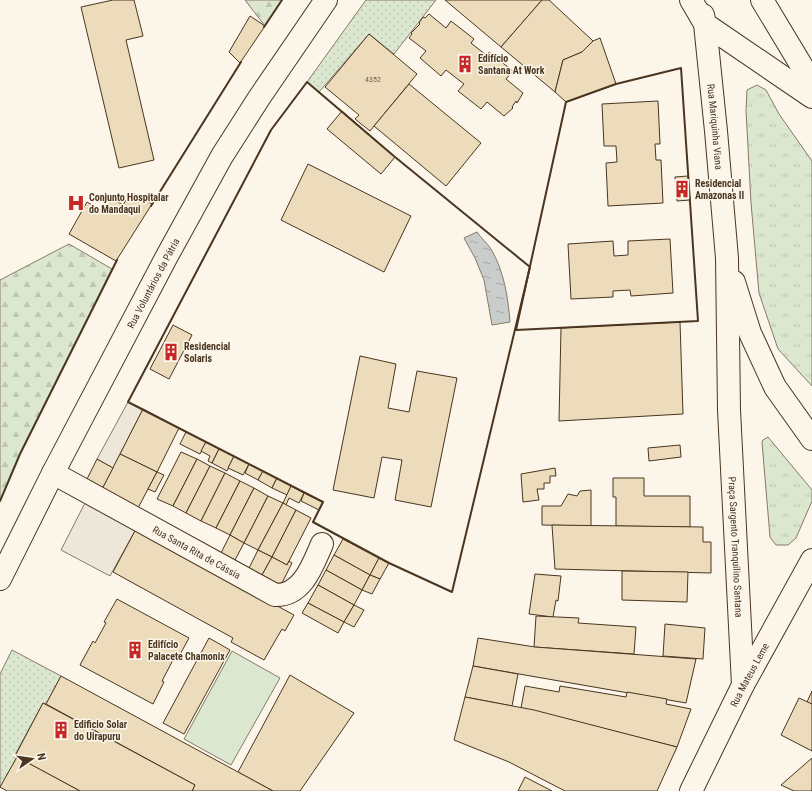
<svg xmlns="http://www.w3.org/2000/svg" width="812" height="791" font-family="'Roboto Condensed',sans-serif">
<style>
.grass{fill:#dce7d0;stroke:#887966}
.forest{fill:url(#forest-firs);stroke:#887966}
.park{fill:url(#park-tufts);stroke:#887966}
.garden{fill:url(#garden-dots);stroke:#887966}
.parking{fill:#ede7d9;stroke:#887966}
.water{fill:url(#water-ripples);stroke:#887966}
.building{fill:#ecdcbc;stroke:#4a3520}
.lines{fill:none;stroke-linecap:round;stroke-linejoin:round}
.minor-casing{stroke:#4a3520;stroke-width:24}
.major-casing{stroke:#4a3520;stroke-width:24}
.minor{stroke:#fbf6e9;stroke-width:22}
.major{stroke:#fbf6e9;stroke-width:22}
.fence{stroke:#4a3520;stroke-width:1;stroke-dasharray:5 2;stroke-linecap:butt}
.wall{stroke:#4a3520;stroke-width:2}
.labels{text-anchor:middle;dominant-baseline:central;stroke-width:3;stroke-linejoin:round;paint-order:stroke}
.number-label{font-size:8px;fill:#725f47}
.poi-label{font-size:10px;font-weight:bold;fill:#4a3520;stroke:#fbf6e9;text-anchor:start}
.street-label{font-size:10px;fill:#4a3520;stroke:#fbf6e9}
</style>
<defs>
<pattern id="forest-firs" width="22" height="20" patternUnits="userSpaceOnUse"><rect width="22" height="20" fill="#dce7d0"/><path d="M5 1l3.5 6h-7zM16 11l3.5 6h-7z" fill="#bec7b2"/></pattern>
<pattern id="park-tufts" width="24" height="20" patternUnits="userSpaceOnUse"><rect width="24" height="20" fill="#dce7d0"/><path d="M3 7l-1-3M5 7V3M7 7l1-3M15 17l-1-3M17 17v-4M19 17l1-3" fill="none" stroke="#bec7b2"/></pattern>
<pattern id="garden-dots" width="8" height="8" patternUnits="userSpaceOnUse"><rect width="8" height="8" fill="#dce7d0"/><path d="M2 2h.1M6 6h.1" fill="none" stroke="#bec7b2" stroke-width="1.8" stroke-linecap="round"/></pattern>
<pattern id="water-ripples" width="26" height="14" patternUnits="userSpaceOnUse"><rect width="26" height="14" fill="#c9cecd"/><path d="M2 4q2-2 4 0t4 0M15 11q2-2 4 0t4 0" fill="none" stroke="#a5a8a6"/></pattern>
</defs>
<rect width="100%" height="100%" fill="#fbf6e9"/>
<polygon class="grass" points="232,651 280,678 231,765 184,739"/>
<g class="forest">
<polygon points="245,0 282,0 265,26"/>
<polygon points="69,244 112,269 20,454 0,501 0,280"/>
</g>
<g class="park">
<polygon points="757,85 766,90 779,114 812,161 812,386 778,349 759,293 751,203 746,110 747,90"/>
<polygon points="768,437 812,490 812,501 796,538 788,545 776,545 770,537 762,442 763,440"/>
</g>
<g class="garden">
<polygon points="366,0 436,0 394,54 369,34 319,92 307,82"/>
<polygon points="12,650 61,676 46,704 43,703 15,755 17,757 0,788 0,674"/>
</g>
<g class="parking">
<polygon points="128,402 143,409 113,468 97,459"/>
<polygon points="86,501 136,529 110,576 61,550"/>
</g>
<path class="water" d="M477,232C481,238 487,243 491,249C504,271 508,297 510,322L492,325L484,280L475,258L464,238Z"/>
<g class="building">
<polygon points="113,0 134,0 143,36 126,40 154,160 119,168 81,7"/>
<polygon points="445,0 542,0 501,47"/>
<polygon points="542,0 549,0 593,41 582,52 563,60 555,92 501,47"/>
<polygon points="429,14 446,28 451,21 474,39 471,43 486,55 489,52 513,71 506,79 523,93 517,103 516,101 512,107 513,108 504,116 487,102 481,109 458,91 464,84 446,70 441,76 420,58 426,51 409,38 412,34 411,33 420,24 419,23 423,17 425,18"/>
<polygon points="250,16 265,26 240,63 229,52"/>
<polygon points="369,34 417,74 370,131 355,119 359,115 325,87"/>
<polygon points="600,38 616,84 566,102 555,92 563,60 582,52 593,41"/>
<polygon points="409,84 481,143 446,186 374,126"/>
<polygon points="658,101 660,144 655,144 656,160 661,160 663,203 608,206 606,163 617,162 616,146 604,146 602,104"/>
<polygon points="342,111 395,157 381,174 327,129"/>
<polygon points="308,164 411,216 384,272 281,220"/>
<polygon points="688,176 690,200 677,201 675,177"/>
<polygon points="131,192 152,204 116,261 69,234 87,202 102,211 109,197 123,205"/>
<polygon points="670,239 673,293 631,296 630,290 613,291 613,297 571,299 568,244 613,241 614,256 628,255 628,241"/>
<polygon points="680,322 683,414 559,421 561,328"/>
<polygon points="173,325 192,335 169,379 150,369"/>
<polygon points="360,356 396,364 388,408 409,412 417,371 457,378 431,507 395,500 402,460 382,457 374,498 333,490"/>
<polygon points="143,409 179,428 157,472 120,454"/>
<polygon points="186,432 206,442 200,454 180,444"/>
<polygon points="206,442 219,449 212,463 208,461 210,456 201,451"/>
<polygon points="680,445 681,457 649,461 648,448"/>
<polygon points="219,449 234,456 227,471 212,463"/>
<polygon points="181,452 197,459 173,506 157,499"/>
<polygon points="120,454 157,472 138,508 102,489"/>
<polygon points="234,456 249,464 243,475 228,468"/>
<polygon points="97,459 113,468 102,489 86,481"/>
<polygon points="197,459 210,466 186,513 173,506"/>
<polygon points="249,464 263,471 258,480 245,473"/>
<polygon points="210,466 225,473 201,521 186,513"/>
<polygon points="555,468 556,476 550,476 550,483 544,483 544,489 537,489 539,500 523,502 521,474"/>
<polygon points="263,471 277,478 272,488 258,480"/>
<polygon points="157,472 164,475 155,492 148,489"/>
<polygon points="225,473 240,481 216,528 201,521"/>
<polygon points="277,478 291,486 287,495 272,488"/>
<polygon points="613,478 644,478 644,496 690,496 690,527 616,526 616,497 613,497"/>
<polygon points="240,481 254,488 230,535 216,528"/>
<polygon points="291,486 304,493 299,503 289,498 286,505 283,503"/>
<polygon points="254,488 268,496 244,543 230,535"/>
<polygon points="591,490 591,526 542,525 542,506 561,506 568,494 577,496 580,491"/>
<polygon points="304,493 323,502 319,510 301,501"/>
<polygon points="268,496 283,503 258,550 244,543"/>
<polygon points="283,503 296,510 272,557 258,550"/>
<polygon points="296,510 311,518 287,565 272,557"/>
<polygon points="552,525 703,527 703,542 711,542 711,573 555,569"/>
<polygon points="136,529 294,615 285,631 282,629 264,660 231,642 233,638 113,572"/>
<polygon points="230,535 244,543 235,560 221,553"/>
<polygon points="343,539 379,558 370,575 334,555"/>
<polygon points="258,550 272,557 262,575 249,568"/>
<polygon points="334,555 370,575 362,590 326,570"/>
<polygon points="272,557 287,565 289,561 292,563 281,585 262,575"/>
<polygon points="379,558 389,563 380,579 370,575"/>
<polygon points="326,570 362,590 354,605 318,585"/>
<polygon points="622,571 688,572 687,602 622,600"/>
<polygon points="535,574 561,576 558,601 556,600 553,617 529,614"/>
<polygon points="370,575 380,579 372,594 362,590"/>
<polygon points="318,585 354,605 344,622 308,603"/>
<polygon points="117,599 189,638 177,660 174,658 162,681 164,682 153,704 80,665 93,641 95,643 106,623 104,622"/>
<polygon points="308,603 344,622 338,633 302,613"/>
<polygon points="354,605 364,610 354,627 344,622"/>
<polygon points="536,616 579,618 578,623 636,627 634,654 534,647"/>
<polygon points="665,624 705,628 703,659 663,656"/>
<polygon points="209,638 230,650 184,734 163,723"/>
<polygon points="478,638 535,647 696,659 686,703 473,666"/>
<polygon points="473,666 518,674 512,706 465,697"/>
<polygon points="290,675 354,713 300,791 273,791 238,772"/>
<polygon points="61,676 238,772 273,791 192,791 195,785 46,704"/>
<polygon points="525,686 559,692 560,686 626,697 627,692 667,699 666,704 691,709 677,747 521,708"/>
<polygon points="812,691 812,704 807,702"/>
<polygon points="465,697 534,710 677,747 657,791 565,791 509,762 454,740"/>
<polygon points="799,698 812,704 812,751 781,735"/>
<polygon points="43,703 195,785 192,791 80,791 15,756"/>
<polygon points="17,757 80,791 7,791 0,787"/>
<polygon points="812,758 812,791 794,791 781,785"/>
<polygon points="525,777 552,791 518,791"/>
</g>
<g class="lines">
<g class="minor-casing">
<g id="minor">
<path id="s1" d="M691,0L705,24L716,131L727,258L729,410L743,685"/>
<polyline points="762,0 812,83"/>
<polyline points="703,15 705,24 812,97"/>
<polyline points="734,282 750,333 775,387 812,439"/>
<path id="s2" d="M53,473L275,595C303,596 313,564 322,544"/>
<path id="s3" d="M691,791L743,685L812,560"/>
</g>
</g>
<g class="major-casing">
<g id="major">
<path id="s4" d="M0,579L53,473L167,256L222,156L259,98L326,0"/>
</g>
</g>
<use href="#minor" class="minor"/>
<use href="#major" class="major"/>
<polyline class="fence" points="128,402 271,130 307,82"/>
<g class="wall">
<polyline points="264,27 282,0"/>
<polygon points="681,68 698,321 516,330 566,102 616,84"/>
<polygon points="307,82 395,157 530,267 452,592 389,563 313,522 323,502 128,402 271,130"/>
<polyline points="151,206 241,62"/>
<polyline points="0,501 20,454 117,260"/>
</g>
</g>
<defs>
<g id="building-bare" transform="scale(1.38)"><path d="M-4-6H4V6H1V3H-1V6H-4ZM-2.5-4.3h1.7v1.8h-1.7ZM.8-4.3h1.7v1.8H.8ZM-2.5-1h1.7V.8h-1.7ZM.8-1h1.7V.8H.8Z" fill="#c62828" stroke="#fbf6e9" stroke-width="2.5" paint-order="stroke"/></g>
<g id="hospital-bare" transform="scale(1.38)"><path d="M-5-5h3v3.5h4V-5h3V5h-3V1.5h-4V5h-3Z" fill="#c62828" stroke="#fbf6e9" stroke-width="2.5" paint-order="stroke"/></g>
</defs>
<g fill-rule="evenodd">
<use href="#building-bare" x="465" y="64"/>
<use href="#building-bare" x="682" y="189"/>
<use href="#hospital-bare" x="76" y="203"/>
<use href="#building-bare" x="171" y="352"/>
<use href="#building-bare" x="135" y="650"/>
<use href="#building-bare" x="61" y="730"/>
</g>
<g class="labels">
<g class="number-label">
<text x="373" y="79">4352</text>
</g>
<g class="poi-label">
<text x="478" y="58">Edifício<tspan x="478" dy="12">Santana At Work</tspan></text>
<text x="695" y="183">Residencial<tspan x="695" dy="12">Amazonas II</tspan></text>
<text x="89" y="197">Conjunto Hospitalar<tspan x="89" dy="12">do Mandaqui</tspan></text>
<text x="184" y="346">Residencial<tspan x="184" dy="12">Solaris</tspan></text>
<text x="148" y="644">Edifício<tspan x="148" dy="12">Palacete Chamonix</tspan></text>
<text x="74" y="724">Edificio Solar<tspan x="74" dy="12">do Uirapuru</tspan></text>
</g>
<g class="street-label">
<text stroke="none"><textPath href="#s1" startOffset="131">Rua Mariquinha Viana</textPath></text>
<text stroke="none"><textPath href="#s4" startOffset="333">Rua Voluntários da Pátria</textPath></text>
<text stroke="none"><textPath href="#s1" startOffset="552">Praça Sargento Tranquilino Santana</textPath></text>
<text stroke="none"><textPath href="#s2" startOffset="164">Rua Santa Rita de Cássia</textPath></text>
<text stroke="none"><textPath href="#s3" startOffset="130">Rua Mateus Leme</textPath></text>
</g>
</g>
<g transform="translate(32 759) rotate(77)" stroke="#fbf6e9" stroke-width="3" paint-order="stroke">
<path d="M0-3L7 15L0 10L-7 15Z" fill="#4a3520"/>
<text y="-6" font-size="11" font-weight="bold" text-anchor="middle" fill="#4a3520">N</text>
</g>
</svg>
